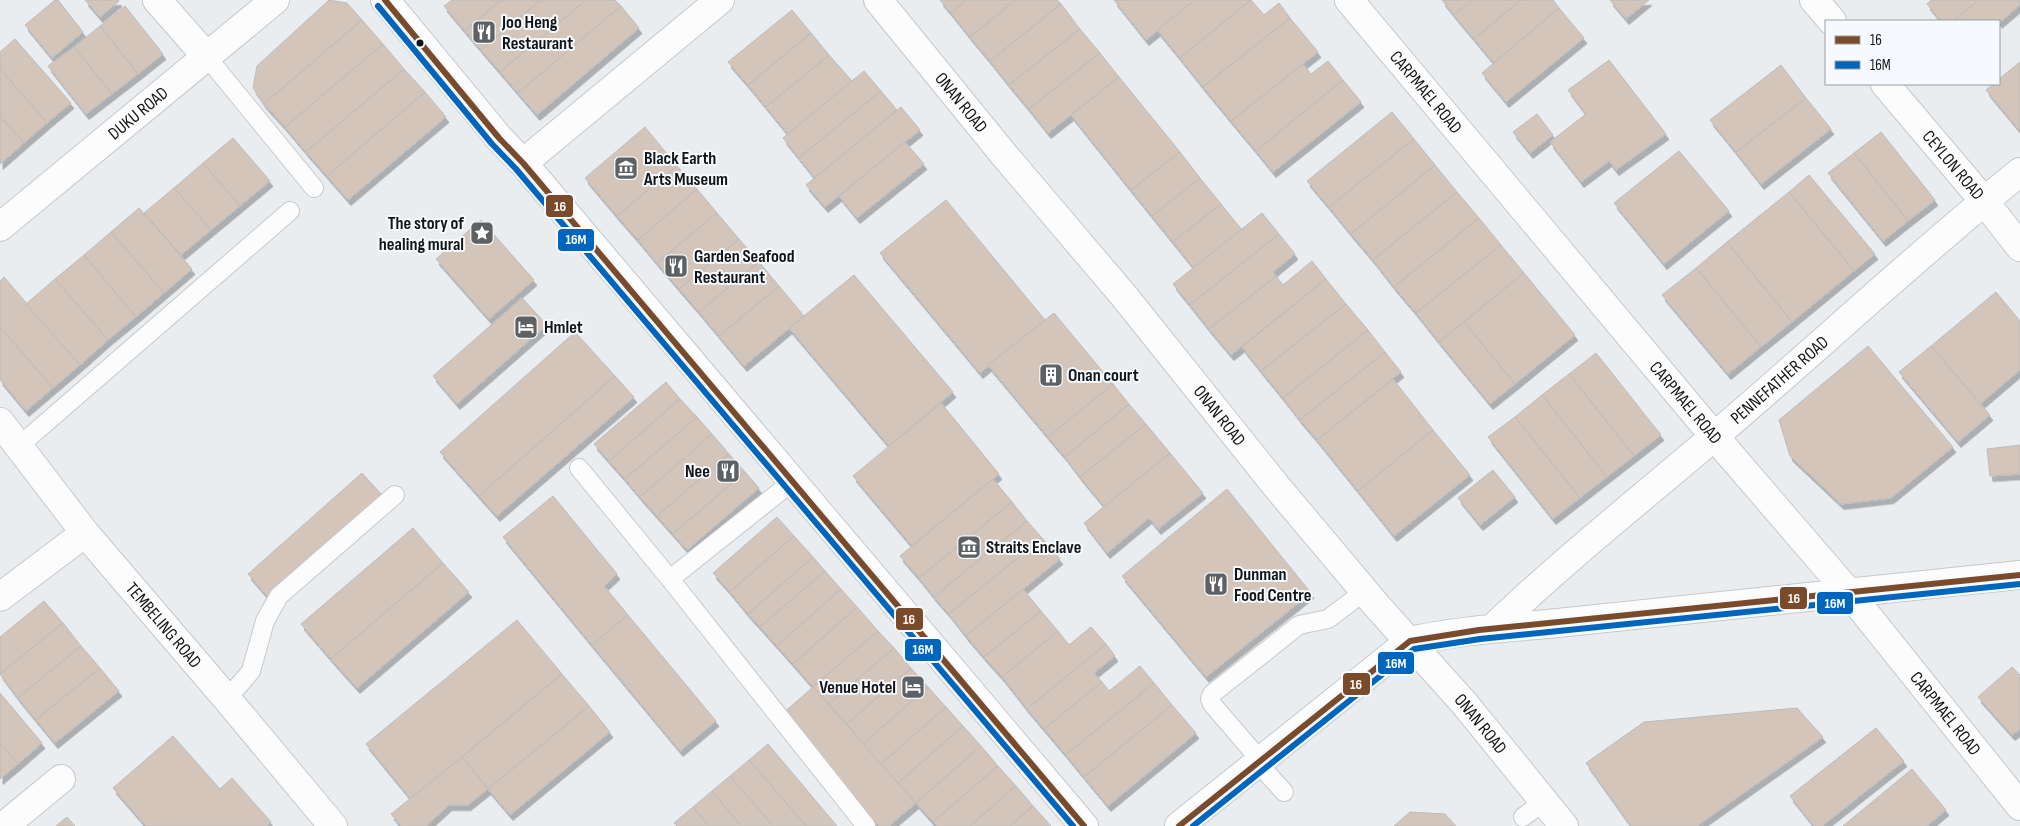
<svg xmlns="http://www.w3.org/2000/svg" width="2020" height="826" font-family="'Sofia Sans Condensed',sans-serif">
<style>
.building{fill:#d3c5b9;stroke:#bcbcbc;filter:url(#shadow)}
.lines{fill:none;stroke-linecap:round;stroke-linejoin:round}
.service-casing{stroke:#c6c8cb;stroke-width:20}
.minor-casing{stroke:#c6c8cb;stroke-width:30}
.tertiary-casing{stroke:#c6c8cb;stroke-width:30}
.service{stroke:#fcfcfd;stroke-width:18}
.minor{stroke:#fcfcfd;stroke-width:28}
.tertiary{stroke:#fcfcfd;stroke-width:28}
.bus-1-casing{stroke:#f6fafe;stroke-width:10}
.bus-2-casing{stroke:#f6fafe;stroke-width:10}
.bus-1{stroke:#7a4b2a;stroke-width:6}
.bus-2{stroke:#0065bd;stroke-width:6}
.bus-dot{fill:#121517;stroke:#f6fafe;stroke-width:2}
.labels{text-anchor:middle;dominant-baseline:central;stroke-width:4;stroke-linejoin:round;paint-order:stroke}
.poi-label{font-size:18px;font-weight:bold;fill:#121517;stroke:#f6fafe;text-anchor:start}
.street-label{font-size:18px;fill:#121517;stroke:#f6fafe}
.line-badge{stroke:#f6fafe;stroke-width:2}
.badge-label{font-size:14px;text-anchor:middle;font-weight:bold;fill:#fff}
</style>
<defs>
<filter id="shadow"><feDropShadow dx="3" dy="5.5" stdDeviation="0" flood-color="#0004"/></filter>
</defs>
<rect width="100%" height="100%" fill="#eaedf0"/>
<g class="building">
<polygon points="55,0 58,0 83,32 52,58 25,25"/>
<polygon points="85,0 118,0 119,1 100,17"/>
<polygon points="329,0 347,3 362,20 264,104 253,88 257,66"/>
<polygon points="452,0 501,0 465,31 444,6"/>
<polygon points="501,0 541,0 481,50 465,31"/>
<polygon points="541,0 586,0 500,72 481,50"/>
<polygon points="586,0 615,0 621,6 518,93 500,72"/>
<polygon points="940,0 966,0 951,13"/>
<polygon points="966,0 1016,0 970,37 951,13"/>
<polygon points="1016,0 1057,0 1061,4 990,61 970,37"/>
<polygon points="1114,0 1195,0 1146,40"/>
<polygon points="1195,0 1251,0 1180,58 1157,30"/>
<polygon points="1251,0 1264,15 1279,3 1290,18 1203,87 1180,58"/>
<polygon points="1442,0 1472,0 1454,15"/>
<polygon points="1472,0 1521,0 1474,39 1454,15"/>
<polygon points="1521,0 1553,0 1559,8 1494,63 1474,39"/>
<polygon points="1610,0 1649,0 1626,19"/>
<polygon points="1931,0 1979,0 1953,21 1941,21 1927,4"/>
<polygon points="1979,0 2020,0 2020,5 1999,23 1999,21 1953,21"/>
<polygon points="1061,4 1080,29 1009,85 990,61"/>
<polygon points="125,6 163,54 138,74 100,26"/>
<polygon points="621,6 639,28 537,115 518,93"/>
<polygon points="1559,8 1584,38 1506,102 1482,73"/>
<polygon points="792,10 811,33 748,85 728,62"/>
<polygon points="1290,18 1318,52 1231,121 1203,87"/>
<polygon points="362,20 383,44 285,127 264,104"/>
<polygon points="100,26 138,74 112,94 74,47"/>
<polygon points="1080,29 1100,53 1029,109 1009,85"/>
<polygon points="811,33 829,55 766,107 748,85"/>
<polygon points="15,39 71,103 47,123 0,69 0,52"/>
<polygon points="383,44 404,69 306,152 285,127"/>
<polygon points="74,47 112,94 86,114 48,66"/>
<polygon points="1100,53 1119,77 1048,133 1029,109"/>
<polygon points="829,55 852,81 788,134 766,107"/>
<polygon points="1609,60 1666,134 1616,170 1609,161 1581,182 1550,142 1586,114 1568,90"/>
<polygon points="1328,61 1343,80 1256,151 1231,121 1303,64 1311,74"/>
<polygon points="2020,62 2020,131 1986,90 1993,84 1999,84 1999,79"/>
<polygon points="1781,65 1806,98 1736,152 1710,120"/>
<polygon points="0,69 47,123 24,143 0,117"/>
<polygon points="404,69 425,92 327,176 306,152"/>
<polygon points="864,71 881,91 799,158 783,138"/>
<polygon points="1119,77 1180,152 1131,190 1071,115"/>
<polygon points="1343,80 1361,102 1273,172 1256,151"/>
<polygon points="881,91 897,110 815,178 799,158"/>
<polygon points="425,92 446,117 348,200 327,176"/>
<polygon points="1806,98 1831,129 1761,184 1736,152"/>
<polygon points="901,107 920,130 825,207 806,185"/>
<polygon points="1392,112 1414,139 1329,207 1307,181"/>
<polygon points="1537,114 1553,135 1530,153 1513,132"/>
<polygon points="0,117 24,143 0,164"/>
<polygon points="645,127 677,166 617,216 585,178"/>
<polygon points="1881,132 1935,200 1908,221 1854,153"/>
<polygon points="233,138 270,181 240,206 203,163"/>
<polygon points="1414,139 1435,165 1351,234 1329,207"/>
<polygon points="905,142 924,164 857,218 839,196"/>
<polygon points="1679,151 1729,211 1664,264 1614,203"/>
<polygon points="1180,152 1200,178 1152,216 1131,190"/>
<polygon points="1854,153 1908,221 1883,241 1828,173"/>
<polygon points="203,163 240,206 211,230 174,188"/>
<polygon points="1435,165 1457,192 1373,260 1351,234"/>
<polygon points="677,166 697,189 638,240 617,216"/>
<polygon points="1809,175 1875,254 1854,271 1789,192"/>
<polygon points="1200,178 1221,204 1173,242 1152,216"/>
<polygon points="174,188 211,230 181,255 144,213"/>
<polygon points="697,189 717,213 657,263 638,240"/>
<polygon points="1457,192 1479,218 1394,287 1373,260"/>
<polygon points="1789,192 1854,271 1792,322 1727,242"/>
<polygon points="946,200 1045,320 980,373 880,253"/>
<polygon points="1221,204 1242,230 1194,268 1173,242"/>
<polygon points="139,208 192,269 164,293 111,232"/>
<polygon points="717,213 739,239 679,289 657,263"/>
<polygon points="1262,213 1279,234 1190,305 1173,284"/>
<polygon points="1479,218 1501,245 1416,313 1394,287"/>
<polygon points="481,220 534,280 489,319 436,259"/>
<polygon points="111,232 164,293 136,317 84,255"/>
<polygon points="1279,234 1295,254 1273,272 1276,276 1209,329 1190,305"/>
<polygon points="739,239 759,262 699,312 679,289"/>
<polygon points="1727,242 1792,322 1761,347 1696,268"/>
<polygon points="1501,245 1524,273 1439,342 1416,313"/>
<polygon points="84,255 136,317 108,340 55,279"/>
<polygon points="1312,261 1326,279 1231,355 1209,329 1276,276 1283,285"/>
<polygon points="759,262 779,286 719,336 699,312"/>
<polygon points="1696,268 1761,347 1728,374 1662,295"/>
<polygon points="1524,273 1575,335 1515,384 1464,322"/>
<polygon points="854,275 953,392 889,446 789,328"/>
<polygon points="4,277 80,365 53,388 0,327 0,281"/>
<polygon points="55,279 108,340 80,365 26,304"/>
<polygon points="1326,279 1346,304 1261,371 1242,347"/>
<polygon points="779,286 804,316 744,366 719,336"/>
<polygon points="1996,292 2020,321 2020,370 1980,404 1931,346"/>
<polygon points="522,298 547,325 457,404 433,376"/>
<polygon points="1346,304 1368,330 1283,398 1261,371"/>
<polygon points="1054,313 1113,384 1048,437 988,365"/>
<polygon points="1464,322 1515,384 1490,404 1439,342"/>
<polygon points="0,327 53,388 26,411 0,380"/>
<polygon points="1368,330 1385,352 1300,420 1283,398"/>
<polygon points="575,332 615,376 479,496 440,452"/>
<polygon points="1868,346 1953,447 1891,498 1841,504 1790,456 1779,420"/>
<polygon points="1931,346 1990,415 1958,442 1899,372"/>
<polygon points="1385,352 1401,372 1317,440 1300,420"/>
<polygon points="1596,353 1661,435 1634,456 1569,374"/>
<polygon points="1569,374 1634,456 1607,477 1542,395"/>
<polygon points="615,376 634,397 497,516 479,496"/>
<polygon points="1393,379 1433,430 1358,491 1317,440"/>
<polygon points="666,382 680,399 609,461 594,444"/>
<polygon points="1113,384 1129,404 1065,457 1048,437"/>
<polygon points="1542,395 1607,477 1580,498 1515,417"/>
<polygon points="680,399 697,417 625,479 609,461"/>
<polygon points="941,403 999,474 912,546 853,476"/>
<polygon points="1129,404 1146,424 1080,477 1065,457"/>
<polygon points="697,417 712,434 640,497 625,479"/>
<polygon points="1515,417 1580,498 1553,519 1488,437"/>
<polygon points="1146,424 1170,453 1105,507 1080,477"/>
<polygon points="1433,430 1470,475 1394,536 1358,491"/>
<polygon points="712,434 729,454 657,516 640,497"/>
<polygon points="2020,445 2020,474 1990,476 1987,449"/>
<polygon points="1170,453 1203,493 1158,529 1149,518 1107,553 1084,523"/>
<polygon points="729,454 745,472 673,534 657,516"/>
<polygon points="1493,470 1515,497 1480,525 1458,498"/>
<polygon points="745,472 759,488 687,550 673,534"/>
<polygon points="362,473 382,495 268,597 248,574"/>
<polygon points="993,479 1012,502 919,578 900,556"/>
<polygon points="1227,489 1311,593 1206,677 1122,576"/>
<polygon points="553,496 617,574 604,586 628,615 592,645 503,537"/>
<polygon points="1012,502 1027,521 934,597 919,578"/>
<polygon points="777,517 794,536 730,592 713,573"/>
<polygon points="1027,521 1042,538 949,614 934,597"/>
<polygon points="413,528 443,563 331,659 301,624"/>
<polygon points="794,536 813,557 748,614 730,592"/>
<polygon points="1042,538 1060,559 966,636 949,614"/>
<polygon points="813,557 825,571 760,627 748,614"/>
<polygon points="443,563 469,592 357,688 331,659"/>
<polygon points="825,571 841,589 777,646 760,627"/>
<polygon points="841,589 857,607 793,664 777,646"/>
<polygon points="1023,589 1041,611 984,657 966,636"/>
<polygon points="44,601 63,623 0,674 0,637"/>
<polygon points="857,607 878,631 813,687 793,664"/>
<polygon points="1041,611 1058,631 1002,677 984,657"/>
<polygon points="628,615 716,721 680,751 592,645"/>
<polygon points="517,620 562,674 411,799 366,744"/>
<polygon points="63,623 81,646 18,698 0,674"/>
<polygon points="1091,627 1106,644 1027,709 1002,677 1058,631 1069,645"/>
<polygon points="878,631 894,648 829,704 813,687"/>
<polygon points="1106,644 1115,656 1094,673 1102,682 1044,729 1027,709"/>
<polygon points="81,646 100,668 36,720 18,698"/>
<polygon points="894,648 911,668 847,724 829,704"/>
<polygon points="1140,666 1154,683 1066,755 1044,729 1102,682 1109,691"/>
<polygon points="2012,667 2020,675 2020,729 2012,735 1978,697"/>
<polygon points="100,668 119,691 55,743 36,720"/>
<polygon points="911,668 928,687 863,744 847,724"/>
<polygon points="562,674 589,706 488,789 462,757"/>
<polygon points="1154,683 1172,705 1084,777 1066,755"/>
<polygon points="813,687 916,803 889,826 879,826 781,715"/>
<polygon points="928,687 946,707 881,764 863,744"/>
<polygon points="0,693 42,743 18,764 0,743"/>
<polygon points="1172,705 1196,733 1108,806 1084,777"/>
<polygon points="589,706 610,732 510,815 488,789"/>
<polygon points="946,707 963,726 898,783 881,764"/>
<polygon points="1797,708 1823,737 1697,826 1631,826 1586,763 1644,722"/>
<polygon points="963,726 981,746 916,803 898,783"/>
<polygon points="1876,728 1904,761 1822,826 1814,826 1790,796"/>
<polygon points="173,736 220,789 232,778 271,822 266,826 146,826 113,788"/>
<polygon points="0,743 18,764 0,779"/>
<polygon points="768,744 837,826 806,826 749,760"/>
<polygon points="981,746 998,766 933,822 916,803"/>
<polygon points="462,757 488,789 468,805 449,805 426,826 401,826 391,814"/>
<polygon points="749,760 806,826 773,826 730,776"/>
<polygon points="998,766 1016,786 970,826 937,826 933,822"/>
<polygon points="1912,769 1946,810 1927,826 1843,826"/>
<polygon points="730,776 773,826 741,826 712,791"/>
<polygon points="1016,786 1033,806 1010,826 970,826"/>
<polygon points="712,791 741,826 709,826 693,807"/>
<polygon points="1033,806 1051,826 1010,826"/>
<polygon points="693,807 709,826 677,826 674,823"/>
<polygon points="1410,812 1445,814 1456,826 1394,826"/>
<polygon points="67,817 75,826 56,826"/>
</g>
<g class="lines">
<g class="service-casing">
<g id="service">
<polyline points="207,57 314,188"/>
<polyline points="19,446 290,211"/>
<polyline points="579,468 670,579 866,826"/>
<polyline points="670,579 792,482"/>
<polyline points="227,699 251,671 265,621 279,596 395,495"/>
<polyline points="1261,761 1212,704 1210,699 1212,694 1299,625 1328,619 1365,591"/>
<polyline points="1258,763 1284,792"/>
<polyline points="1523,817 1544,802"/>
</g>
</g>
<g class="minor-casing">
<g id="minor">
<polyline points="157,0 207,57"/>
<path id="s1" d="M878,0L1005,156L1124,296L1277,487L1377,606L1464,703L1564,826"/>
<path id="s2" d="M1349,0L1714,436L1849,593L2020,806"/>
<polyline points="1814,0 1832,21"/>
<path id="s3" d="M1885,84L1984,201L2020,247"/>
<polyline points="523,163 720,0"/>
<path id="s4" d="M0,227L275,0"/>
<path id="s5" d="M0,422L85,533L227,699L333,826"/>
<polyline points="0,597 85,533"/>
<path id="s6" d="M1493,628C1564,560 1641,499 1716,435C1818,348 1916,256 2020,172"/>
<polyline points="4,826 61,779"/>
</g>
</g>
<g class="tertiary-casing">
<g id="tertiary">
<polyline points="385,0 499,138 523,163 1084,826"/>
<path d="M1179,826L1410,641C1455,631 1502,628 1548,624L2020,575"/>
</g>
</g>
<use href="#service" class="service"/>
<use href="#minor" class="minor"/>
<use href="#tertiary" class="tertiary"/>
<g class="bus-1-casing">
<g id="bus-1">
<polyline points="385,0 499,138 523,163 1084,826"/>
<polyline points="1179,826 1410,641 1479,630 2020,575"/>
</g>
</g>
<g class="bus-2-casing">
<g id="bus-2">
<polyline points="378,6 492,144 516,169 1073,826"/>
<polyline points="1193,826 1414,649 1480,639 2020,584"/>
</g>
</g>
<use href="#bus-1" class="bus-1"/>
<use href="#bus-2" class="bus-2"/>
</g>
<defs>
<g id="restaurant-square" transform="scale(1.25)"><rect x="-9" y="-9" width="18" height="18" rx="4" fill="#5e6163" stroke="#f6fafe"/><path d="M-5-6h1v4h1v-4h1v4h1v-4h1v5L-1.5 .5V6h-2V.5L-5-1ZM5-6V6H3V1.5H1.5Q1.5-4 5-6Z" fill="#fff"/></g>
<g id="museum-square" transform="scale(1.25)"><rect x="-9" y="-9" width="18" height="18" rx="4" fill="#5e6163" stroke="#f6fafe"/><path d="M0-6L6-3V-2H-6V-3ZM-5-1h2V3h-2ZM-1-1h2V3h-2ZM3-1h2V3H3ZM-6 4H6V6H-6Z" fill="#fff"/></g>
<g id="sight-square" transform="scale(1.25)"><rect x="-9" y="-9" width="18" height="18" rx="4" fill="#5e6163" stroke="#f6fafe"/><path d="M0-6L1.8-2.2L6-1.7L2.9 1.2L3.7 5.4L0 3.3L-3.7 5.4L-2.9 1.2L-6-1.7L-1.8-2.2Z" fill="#fff"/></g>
<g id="hotel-square" transform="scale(1.25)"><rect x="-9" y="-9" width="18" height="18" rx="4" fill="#5e6163" stroke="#f6fafe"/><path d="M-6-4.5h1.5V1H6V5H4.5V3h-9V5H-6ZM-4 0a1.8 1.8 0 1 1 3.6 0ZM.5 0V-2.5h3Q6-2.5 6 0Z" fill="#fff"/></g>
<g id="building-square" transform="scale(1.25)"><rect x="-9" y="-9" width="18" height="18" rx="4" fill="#5e6163" stroke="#f6fafe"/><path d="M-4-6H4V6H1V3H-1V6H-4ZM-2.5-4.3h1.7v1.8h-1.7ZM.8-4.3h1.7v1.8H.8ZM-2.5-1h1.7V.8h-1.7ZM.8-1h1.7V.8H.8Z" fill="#fff"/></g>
</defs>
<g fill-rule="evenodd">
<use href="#restaurant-square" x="484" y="32"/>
<use href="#museum-square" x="626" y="168"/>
<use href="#sight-square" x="482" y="233"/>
<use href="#restaurant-square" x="676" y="266"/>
<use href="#hotel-square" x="526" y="327"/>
<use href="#building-square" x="1051" y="375"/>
<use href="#restaurant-square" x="728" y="471"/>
<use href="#museum-square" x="969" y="547"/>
<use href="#restaurant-square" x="1216" y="584"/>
<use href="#hotel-square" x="913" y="687"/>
</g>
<circle class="bus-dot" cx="420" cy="43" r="4.5"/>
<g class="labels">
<g class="poi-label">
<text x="502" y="22">Joo Heng<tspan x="502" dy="21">Restaurant</tspan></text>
<text x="644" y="158">Black Earth<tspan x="644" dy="21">Arts Museum</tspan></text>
<text x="464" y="223" text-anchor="end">The story of<tspan x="464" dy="21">healing mural</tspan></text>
<text x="694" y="256">Garden Seafood<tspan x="694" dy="21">Restaurant</tspan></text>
<text x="544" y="327">Hmlet</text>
<text x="1068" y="375">Onan court</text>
<text x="710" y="471" text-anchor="end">Nee</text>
<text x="986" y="547">Straits Enclave</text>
<text x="1234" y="574">Dunman<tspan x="1234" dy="21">Food Centre</tspan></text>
<text x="896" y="687" text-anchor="end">Venue Hotel</text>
</g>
<g class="street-label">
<text stroke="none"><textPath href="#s2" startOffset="120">CARPMAEL ROAD</textPath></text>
<text stroke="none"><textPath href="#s1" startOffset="132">ONAN ROAD</textPath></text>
<text stroke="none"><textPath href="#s4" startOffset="179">DUKU ROAD</textPath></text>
<text stroke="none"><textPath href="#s3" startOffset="106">CEYLON ROAD</textPath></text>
<text stroke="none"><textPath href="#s6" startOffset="379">PENNEFATHER ROAD</textPath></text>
<text stroke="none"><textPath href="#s2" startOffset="525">CARPMAEL ROAD</textPath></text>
<text stroke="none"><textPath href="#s1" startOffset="538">ONAN ROAD</textPath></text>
<text stroke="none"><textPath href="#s5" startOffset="261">TEMBELING ROAD</textPath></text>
<text stroke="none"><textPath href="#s2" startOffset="930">CARPMAEL ROAD</textPath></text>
<text stroke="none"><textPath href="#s1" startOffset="942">ONAN ROAD</textPath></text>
</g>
</g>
<g class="line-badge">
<rect x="545" y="194" width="29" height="24" rx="5" fill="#7a4b2a"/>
<rect x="557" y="228" width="38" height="24" rx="5" fill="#0065bd"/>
<rect x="1779" y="586" width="29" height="24" rx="5" fill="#7a4b2a"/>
<rect x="1816" y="591" width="38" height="24" rx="5" fill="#0065bd"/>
<rect x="895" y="607" width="29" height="24" rx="5" fill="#7a4b2a"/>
<rect x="904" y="638" width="38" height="24" rx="5" fill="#0065bd"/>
<rect x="1377" y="651" width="38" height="24" rx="5" fill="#0065bd"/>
<rect x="1342" y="672" width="29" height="24" rx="5" fill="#7a4b2a"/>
</g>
<g class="badge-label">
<text x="560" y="211">16</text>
<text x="576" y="244">16M</text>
<text x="1794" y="603">16</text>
<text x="1835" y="608">16M</text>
<text x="909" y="624">16</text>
<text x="923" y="654">16M</text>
<text x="1396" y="668">16M</text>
<text x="1356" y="689">16</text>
</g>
<rect x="1825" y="20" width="175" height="65" fill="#f6fafe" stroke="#9b9ea2"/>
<rect x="1835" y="36" width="25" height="8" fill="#7a4b2a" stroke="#9b9ea2"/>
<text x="1870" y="45" font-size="15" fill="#121517">16</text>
<rect x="1835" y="61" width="25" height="8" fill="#0065bd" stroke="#9b9ea2"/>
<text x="1870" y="70" font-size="15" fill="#121517">16M</text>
</svg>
